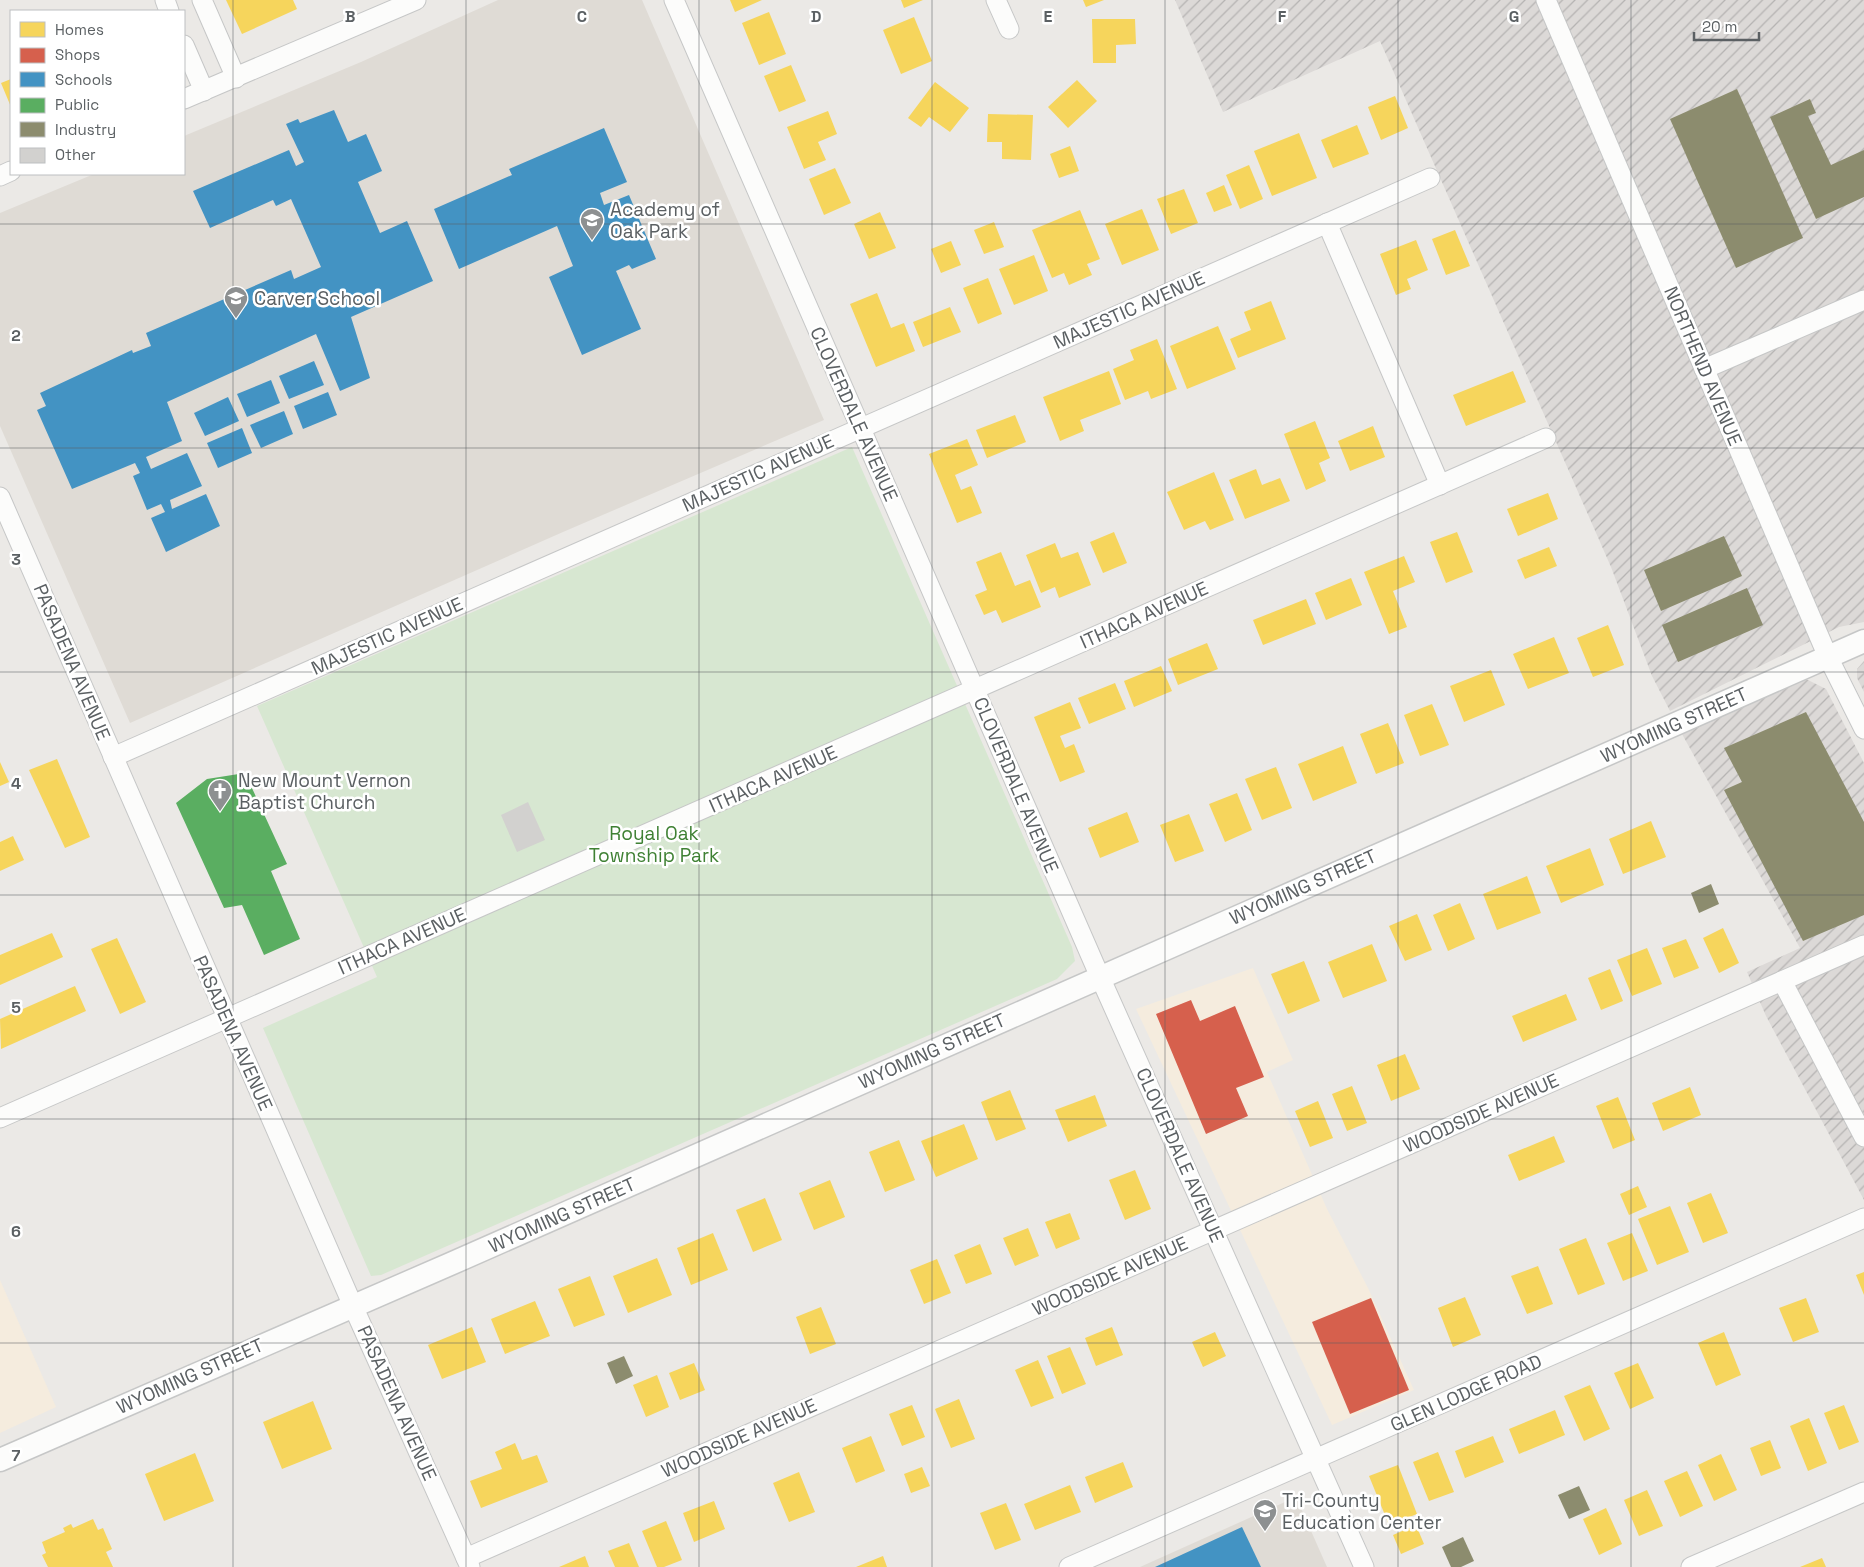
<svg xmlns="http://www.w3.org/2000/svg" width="1864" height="1567" font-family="'Space Grotesk',sans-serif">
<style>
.commercial{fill:#f5ecde}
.industrial{fill:url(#industrial-furrows)}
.education{fill:#dfdbd5}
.park{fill:#d7e7d1}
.homes{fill:#f6d55c}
.shops{fill:#d6604d}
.schools{fill:#4393c3}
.public{fill:#5aae61}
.industry{fill:#8c8c6e}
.building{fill:#d2d1cf}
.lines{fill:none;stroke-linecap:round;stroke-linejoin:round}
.minor-casing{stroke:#c6c7c7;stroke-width:21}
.tertiary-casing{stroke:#c6c7c7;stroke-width:25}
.minor{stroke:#fcfcfb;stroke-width:19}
.tertiary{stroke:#fcfcfb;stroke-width:22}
.grid{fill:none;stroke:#5b6063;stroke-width:1;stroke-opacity:0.55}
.labels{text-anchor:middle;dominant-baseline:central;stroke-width:5;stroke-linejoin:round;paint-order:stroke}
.poi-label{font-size:19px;fill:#5b6063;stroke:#fff;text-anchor:start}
.street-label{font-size:19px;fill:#5b6063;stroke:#fff}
.park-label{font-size:19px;fill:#3f8134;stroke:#fff}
.grid-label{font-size:16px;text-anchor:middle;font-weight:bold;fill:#5b6063;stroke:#fff;stroke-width:5;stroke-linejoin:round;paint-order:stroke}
</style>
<defs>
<pattern id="industrial-furrows" width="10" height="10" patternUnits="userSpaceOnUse" patternTransform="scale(1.25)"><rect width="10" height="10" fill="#dcd9d7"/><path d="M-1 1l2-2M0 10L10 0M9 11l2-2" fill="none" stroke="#b5b3b2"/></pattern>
</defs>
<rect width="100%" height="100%" fill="#ebe9e6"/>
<g class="commercial">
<polygon points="1253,968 1293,1060 1267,1072 1327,1209 1368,1288 1414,1390 1332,1425 1136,1009"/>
<polygon points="0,1280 56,1407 0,1433"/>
</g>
<g class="industrial">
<polygon points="1175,0 1864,0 1864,622 1839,627 1670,711 1652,676 1611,567 1380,41 1223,112"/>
<polygon points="1864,661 1864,692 1857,678 1857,669"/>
<polygon points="1806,679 1826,689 1864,763 1864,1200 1766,1016 1747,972 1800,948 1682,734"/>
</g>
<g class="education">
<polygon points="498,0 642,0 824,420 563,532 130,723 0,426 0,213 94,174 184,174 184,136 361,62"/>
<polygon points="1296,1497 1327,1567 1140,1567"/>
</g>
<polygon class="park" points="852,447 1072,947 1075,961 1057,979 381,1275 371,1276 263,1028 377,977 257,706"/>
<g class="homes">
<polygon points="226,0 293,0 297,9 242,34"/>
<polygon points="730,0 762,0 735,12"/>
<polygon points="901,0 923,0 904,8"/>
<polygon points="1083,0 1104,0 1086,7"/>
<polygon points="769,12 786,54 759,65 742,23"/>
<polygon points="914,17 932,61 901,74 883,30"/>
<polygon points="1092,19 1135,19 1136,44 1116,45 1116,63 1093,63"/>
<polygon points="791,65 806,101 779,112 764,76"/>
<polygon points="11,79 11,107 1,83"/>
<polygon points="1077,80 1097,101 1068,128 1048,107"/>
<polygon points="935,82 969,108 950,132 929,117 921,127 908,118"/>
<polygon points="1395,96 1408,128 1381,140 1368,107"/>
<polygon points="828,111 837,134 818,142 826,160 804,169 787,127"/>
<polygon points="988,114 1033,115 1031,160 1002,159 1002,142 987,142"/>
<polygon points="1357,125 1369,154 1333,168 1321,140"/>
<polygon points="1299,133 1317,178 1272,196 1254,151"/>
<polygon points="1070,146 1079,171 1059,178 1050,154"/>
<polygon points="1249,165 1263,199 1240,209 1226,175"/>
<polygon points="835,168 851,203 824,215 809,179"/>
<polygon points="1224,185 1232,205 1214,212 1206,193"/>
<polygon points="1184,189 1198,223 1171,234 1157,199"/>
<polygon points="1142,209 1159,250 1122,265 1105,224"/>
<polygon points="1080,210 1100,259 1087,264 1092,275 1069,285 1064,273 1052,278 1032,230"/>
<polygon points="880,212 896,248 869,259 854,224"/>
<polygon points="994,222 1004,247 984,254 974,230"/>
<polygon points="1455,230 1470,266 1446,275 1432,239"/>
<polygon points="1416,240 1428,270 1407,279 1411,289 1396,295 1380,254"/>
<polygon points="951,241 961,265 941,273 931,249"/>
<polygon points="1034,255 1048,291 1014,305 999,269"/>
<polygon points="988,278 1002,314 978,324 963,288"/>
<polygon points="877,293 891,328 904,323 915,351 876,367 850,304"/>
<polygon points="1271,301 1286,339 1238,358 1230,339 1251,330 1244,312"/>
<polygon points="950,307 961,332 923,347 913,322"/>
<polygon points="1218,326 1236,369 1187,389 1170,346"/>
<polygon points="1157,339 1177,389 1151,399 1148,391 1125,400 1113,369 1134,360 1130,350"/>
<polygon points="1109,371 1121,404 1080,420 1084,431 1060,441 1043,397"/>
<polygon points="1513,371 1526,402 1466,426 1453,395"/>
<polygon points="1015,415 1026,442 987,458 976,430"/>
<polygon points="1315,421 1330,458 1319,463 1326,481 1306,490 1284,434"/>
<polygon points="1373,426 1385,457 1350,471 1338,441"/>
<polygon points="967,439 978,465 955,475 961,490 971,486 982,513 957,523 929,454"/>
<polygon points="1256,469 1262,485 1280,478 1290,501 1245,519 1229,480"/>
<polygon points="1214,472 1234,520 1210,530 1205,521 1184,530 1167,492"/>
<polygon points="1548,493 1558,519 1518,536 1507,509"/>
<polygon points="1114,532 1127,563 1103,573 1090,542"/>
<polygon points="1457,532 1473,572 1446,583 1430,542"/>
<polygon points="1055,543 1061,558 1078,552 1091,585 1059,598 1055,587 1041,593 1026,555"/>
<polygon points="1549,547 1557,566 1525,579 1517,560"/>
<polygon points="1001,552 1015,586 1030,580 1041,607 1002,623 996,610 984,615 975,595 987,590 976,562"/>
<polygon points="1404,556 1415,582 1393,591 1407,627 1389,634 1364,572"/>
<polygon points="1351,578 1362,605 1326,620 1315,593"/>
<polygon points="1306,599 1316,624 1263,645 1253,620"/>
<polygon points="1608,625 1624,665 1593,677 1577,638"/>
<polygon points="1554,637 1569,673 1528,689 1513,654"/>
<polygon points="1207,643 1218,669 1178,685 1168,659"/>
<polygon points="1161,666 1172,691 1134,707 1124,681"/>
<polygon points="1491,670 1505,705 1464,722 1450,686"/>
<polygon points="1115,683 1126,709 1089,724 1078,698"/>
<polygon points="1070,702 1081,728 1060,736 1065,748 1074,744 1085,772 1060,782 1034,717"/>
<polygon points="1432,704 1449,745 1420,756 1404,715"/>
<polygon points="1388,723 1404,763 1376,774 1360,734"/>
<polygon points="1343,746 1357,783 1313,801 1298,764"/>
<polygon points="57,759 90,837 65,848 29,770"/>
<polygon points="0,762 9,782 0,786"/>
<polygon points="1276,767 1292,808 1262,820 1245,779"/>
<polygon points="1237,793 1252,830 1225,842 1209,804"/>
<polygon points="1127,812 1139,842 1100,858 1088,828"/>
<polygon points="1189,814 1204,851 1175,862 1160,825"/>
<polygon points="1651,821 1666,857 1623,874 1609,839"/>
<polygon points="13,836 24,860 0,871 0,842"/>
<polygon points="1590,848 1604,885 1561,903 1546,866"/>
<polygon points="1527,876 1541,913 1497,930 1483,894"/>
<polygon points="1460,903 1475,939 1448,951 1433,915"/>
<polygon points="1417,914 1432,950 1405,961 1389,926"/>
<polygon points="1723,928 1739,963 1719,973 1703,938"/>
<polygon points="52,933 63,957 0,985 0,955"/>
<polygon points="117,938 146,1002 120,1014 91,949"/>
<polygon points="1686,939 1699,968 1674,978 1662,948"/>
<polygon points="1372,944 1387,981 1343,998 1328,962"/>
<polygon points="1647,948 1662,984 1632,996 1617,960"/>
<polygon points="1304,961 1320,1001 1288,1014 1271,974"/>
<polygon points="1610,969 1623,1001 1601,1010 1588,978"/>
<polygon points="75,986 86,1011 1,1049 0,1019"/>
<polygon points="1566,994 1577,1020 1523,1042 1512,1016"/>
<polygon points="1405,1054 1420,1089 1391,1101 1377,1065"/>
<polygon points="1352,1086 1367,1123 1347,1131 1332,1094"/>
<polygon points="1690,1087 1701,1115 1663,1131 1652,1103"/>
<polygon points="1010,1090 1026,1129 996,1141 981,1102"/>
<polygon points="1095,1095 1107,1126 1068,1142 1055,1110"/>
<polygon points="1618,1097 1635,1140 1613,1149 1596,1106"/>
<polygon points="1318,1101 1333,1138 1310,1147 1295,1111"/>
<polygon points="964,1124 978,1159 936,1177 921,1141"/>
<polygon points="1554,1136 1565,1162 1519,1181 1508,1155"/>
<polygon points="899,1140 915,1180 885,1192 869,1152"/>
<polygon points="1135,1170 1151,1209 1125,1220 1109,1180"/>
<polygon points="830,1180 845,1217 814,1230 799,1193"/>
<polygon points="1638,1186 1647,1207 1629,1215 1620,1194"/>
<polygon points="1711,1193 1728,1233 1703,1243 1687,1203"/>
<polygon points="765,1198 782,1240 753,1252 736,1210"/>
<polygon points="1670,1206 1689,1252 1657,1265 1638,1219"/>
<polygon points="1070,1213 1080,1239 1056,1249 1045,1222"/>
<polygon points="1028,1228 1039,1256 1015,1266 1003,1238"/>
<polygon points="713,1233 728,1270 691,1285 677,1248"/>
<polygon points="1632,1233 1648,1271 1623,1281 1607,1243"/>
<polygon points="1586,1238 1605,1284 1578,1295 1559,1249"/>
<polygon points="980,1244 992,1274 966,1284 954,1255"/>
<polygon points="657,1258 672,1295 628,1313 613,1276"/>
<polygon points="937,1259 951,1293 924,1304 910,1270"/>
<polygon points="1538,1266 1553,1304 1527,1314 1511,1276"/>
<polygon points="1864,1272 1864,1295 1856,1275"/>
<polygon points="590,1276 605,1315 574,1327 558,1289"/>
<polygon points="1465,1297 1481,1335 1453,1347 1438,1308"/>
<polygon points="1806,1298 1819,1332 1793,1342 1779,1308"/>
<polygon points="535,1301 550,1336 505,1354 491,1319"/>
<polygon points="821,1307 836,1344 810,1354 796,1317"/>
<polygon points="472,1327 486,1362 442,1379 428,1345"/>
<polygon points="1112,1327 1123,1355 1096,1366 1085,1338"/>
<polygon points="1215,1332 1226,1356 1203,1367 1192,1342"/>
<polygon points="1724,1332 1741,1375 1716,1386 1698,1343"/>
<polygon points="1070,1347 1086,1384 1062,1394 1047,1356"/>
<polygon points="1038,1360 1054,1398 1031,1407 1015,1370"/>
<polygon points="694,1363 705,1390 680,1400 669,1373"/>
<polygon points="1638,1363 1654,1398 1630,1409 1614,1373"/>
<polygon points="657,1375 669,1407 646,1417 633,1385"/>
<polygon points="1590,1385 1610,1429 1584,1441 1564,1396"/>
<polygon points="959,1399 975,1439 951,1448 935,1409"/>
<polygon points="313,1401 332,1449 282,1469 263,1422"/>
<polygon points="912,1405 925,1437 902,1446 889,1414"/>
<polygon points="1844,1405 1859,1442 1839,1450 1824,1413"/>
<polygon points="1555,1410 1565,1435 1519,1454 1509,1429"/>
<polygon points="1809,1418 1827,1463 1808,1471 1790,1426"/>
<polygon points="871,1436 885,1471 856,1483 842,1448"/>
<polygon points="1493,1436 1504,1462 1465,1478 1455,1451"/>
<polygon points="1770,1440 1781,1468 1761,1476 1750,1448"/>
<polygon points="515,1443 522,1460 537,1455 548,1482 481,1508 470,1481 502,1469 495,1452"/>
<polygon points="1438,1452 1454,1492 1429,1501 1413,1462"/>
<polygon points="195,1453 214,1501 164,1521 145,1474"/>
<polygon points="1721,1454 1737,1490 1714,1501 1698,1465"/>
<polygon points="1123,1462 1133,1487 1095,1503 1085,1477"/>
<polygon points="1398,1465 1417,1514 1389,1525 1369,1476"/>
<polygon points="922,1467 930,1486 911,1493 904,1474"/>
<polygon points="1687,1471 1703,1506 1680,1517 1664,1481"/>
<polygon points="799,1472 815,1512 789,1522 773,1483"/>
<polygon points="1070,1485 1081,1512 1035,1530 1024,1504"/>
<polygon points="1647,1490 1663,1526 1639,1536 1624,1500"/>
<polygon points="714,1501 725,1529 694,1542 683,1513"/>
<polygon points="1006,1503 1021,1540 995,1550 980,1513"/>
<polygon points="1606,1508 1622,1544 1599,1555 1583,1519"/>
<polygon points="93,1519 98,1530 103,1528 112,1549 106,1552 113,1567 48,1567 42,1555 46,1553 42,1542 65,1532 63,1528 71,1524 73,1528"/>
<polygon points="666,1521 682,1560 664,1567 657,1567 642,1531"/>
<polygon points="1416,1525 1424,1544 1401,1554 1393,1535"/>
<polygon points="629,1543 639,1567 615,1567 608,1551"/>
<polygon points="585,1556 589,1567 559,1567"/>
<polygon points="883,1556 887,1567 856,1567"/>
<polygon points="1822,1558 1826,1567 1800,1567"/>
</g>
<g class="shops">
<polygon points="1191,1000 1200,1021 1235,1006 1264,1077 1236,1088 1248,1116 1206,1134 1156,1014"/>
<polygon points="1371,1298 1409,1390 1350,1414 1312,1322"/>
</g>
<g class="schools">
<polygon points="334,110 348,142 366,134 382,171 358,182 380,233 407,221 433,281 351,317 370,378 340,391 316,334 167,402 182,441 146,457 151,469 187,453 202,486 170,500 172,509 206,494 220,526 166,552 151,518 165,512 161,504 147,510 133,476 140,473 135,463 72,489 37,410 46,406 40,393 132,350 133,353 151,346 146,333 291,270 294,279 321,267 291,199 276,206 273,200 210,228 193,191 289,150 296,166 304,162 286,124 298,119 300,123"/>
<polygon points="604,128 627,182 600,193 604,205 629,195 656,259 632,269 629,265 616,271 641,329 582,355 549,277 573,266 557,226 459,269 434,209 512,175 509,169"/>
<polygon points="314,361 324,385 289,399 279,376"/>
<polygon points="271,380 280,403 247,417 237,394"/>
<polygon points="328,392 337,415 303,429 294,406"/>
<polygon points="228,397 239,421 205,436 194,413"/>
<polygon points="284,411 293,434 261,448 250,425"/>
<polygon points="242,428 252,453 218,468 207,443"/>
<polygon points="1242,1527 1261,1567 1155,1567"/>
</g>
<polygon class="public" points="245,773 287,864 271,871 300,939 264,955 242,905 224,908 176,803 207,779"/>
<g class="industry">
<polygon points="1737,89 1803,238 1736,268 1670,119"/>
<polygon points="1810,99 1816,113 1808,116 1831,165 1864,150 1864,197 1816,219 1770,117"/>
<polygon points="1724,536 1742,576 1661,611 1644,570"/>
<polygon points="1747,588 1763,625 1678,662 1662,625"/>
<polygon points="1806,712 1864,822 1864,915 1803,941 1724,790 1742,782 1724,748"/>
<polygon points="1711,884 1719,904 1699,913 1691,893"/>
<polygon points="624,1356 633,1376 616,1384 607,1363"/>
<polygon points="1579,1486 1590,1510 1569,1519 1558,1495"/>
<polygon points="1463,1537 1474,1561 1461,1567 1451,1567 1442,1547"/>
</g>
<polygon class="building" points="528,802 545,840 517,852 501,815"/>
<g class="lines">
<g class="minor-casing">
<g id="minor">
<polyline points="165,0 169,11"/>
<polyline points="202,0 236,78"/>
<polyline points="674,0 1100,977 1364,1567"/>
<polyline points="996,0 1009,29"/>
<polyline points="1546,0 1828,657 1864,729"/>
<polyline points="184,45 204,91"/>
<polyline points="184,99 416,0"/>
<polyline points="0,176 11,171"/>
<polyline points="1327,223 1440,485"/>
<polyline points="1704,369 1864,300"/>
<polyline points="0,497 353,1306 470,1567"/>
<polyline points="113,757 1430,178"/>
<polyline points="1782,981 1864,1137"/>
<polyline points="0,1118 1546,438"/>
<polyline points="466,1558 1864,945"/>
<polyline points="1069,1567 1864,1218"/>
<polyline points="1691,1567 1864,1492"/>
</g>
</g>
<g class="tertiary-casing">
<polyline id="tertiary" points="0,1460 448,1265 1864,641"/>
</g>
<use href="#minor" class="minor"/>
<use href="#tertiary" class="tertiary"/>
</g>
<path class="grid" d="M233,0V1567M466,0V1567M699,0V1567M932,0V1567M1165,0V1567M1398,0V1567M1631,0V1567M0,224H1864M0,448H1864M0,672H1864M0,895H1864M0,1119H1864M0,1343H1864"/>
<defs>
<g id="school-pin" transform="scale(1.25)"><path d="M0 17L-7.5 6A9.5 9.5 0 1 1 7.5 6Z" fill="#8d9091" stroke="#fff"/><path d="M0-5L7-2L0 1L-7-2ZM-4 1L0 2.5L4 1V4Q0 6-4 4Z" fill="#fff"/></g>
<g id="church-pin" transform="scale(1.25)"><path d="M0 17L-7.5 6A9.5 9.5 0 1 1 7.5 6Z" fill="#8d9091" stroke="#fff"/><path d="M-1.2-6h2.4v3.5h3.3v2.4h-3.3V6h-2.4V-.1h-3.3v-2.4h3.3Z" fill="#fff"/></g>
</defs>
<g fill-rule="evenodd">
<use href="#school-pin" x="592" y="220"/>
<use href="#school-pin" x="236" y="298"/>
<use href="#church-pin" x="220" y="791"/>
<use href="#school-pin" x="1265" y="1511"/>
</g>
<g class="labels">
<g class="poi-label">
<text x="610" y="209">Academy of<tspan x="610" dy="22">Oak Park</tspan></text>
<text x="254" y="298">Carver School</text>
<text x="238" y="780">New Mount Vernon<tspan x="238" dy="22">Baptist Church</tspan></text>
<text x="1282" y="1500">Tri-County<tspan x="1282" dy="22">Education Center</tspan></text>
</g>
<g class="street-label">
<text transform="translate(1129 310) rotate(-24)">MAJESTIC AVENUE</text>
<text transform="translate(1703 366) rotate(67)">NORTHEND AVENUE</text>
<text transform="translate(854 414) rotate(66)">CLOVERDALE AVENUE</text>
<text transform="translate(758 473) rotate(-24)">MAJESTIC AVENUE</text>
<text transform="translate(1144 615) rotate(-24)">ITHACA AVENUE</text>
<text transform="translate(387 636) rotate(-24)">MAJESTIC AVENUE</text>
<text transform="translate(72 662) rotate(67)">PASADENA AVENUE</text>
<text transform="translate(1674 725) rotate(-24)">WYOMING STREET</text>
<text transform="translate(773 779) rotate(-24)">ITHACA AVENUE</text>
<text transform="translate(1016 785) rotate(67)">CLOVERDALE AVENUE</text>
<text transform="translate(1303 887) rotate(-24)">WYOMING STREET</text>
<text transform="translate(402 941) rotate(-24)">ITHACA AVENUE</text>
<text transform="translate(233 1033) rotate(66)">PASADENA AVENUE</text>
<text transform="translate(932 1051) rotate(-24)">WYOMING STREET</text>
<text transform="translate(1481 1113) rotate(-24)">WOODSIDE AVENUE</text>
<text transform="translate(1180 1155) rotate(66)">CLOVERDALE AVENUE</text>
<text transform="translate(562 1215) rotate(-24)">WYOMING STREET</text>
<text transform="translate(1110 1276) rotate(-24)">WOODSIDE AVENUE</text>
<text transform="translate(190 1376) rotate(-24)">WYOMING STREET</text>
<text transform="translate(1466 1393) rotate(-24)">GLEN LODGE ROAD</text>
<text transform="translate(397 1403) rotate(66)">PASADENA AVENUE</text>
<text transform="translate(739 1438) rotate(-24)">WOODSIDE AVENUE</text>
</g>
<g class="park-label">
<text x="654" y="833">Royal Oak<tspan x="654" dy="22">Township Park</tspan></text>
</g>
</g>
<g class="grid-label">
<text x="350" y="22">B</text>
<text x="582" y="22">C</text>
<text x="816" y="22">D</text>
<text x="1048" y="22">E</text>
<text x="1282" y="22">F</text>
<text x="1514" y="22">G</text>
<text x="16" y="341">2</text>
<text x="16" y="565">3</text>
<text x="16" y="789">4</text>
<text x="16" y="1013">5</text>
<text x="16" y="1237">6</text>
<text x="16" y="1461">7</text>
</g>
<rect x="10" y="10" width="175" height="165" fill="#ffffff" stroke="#bdbfc1"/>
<rect x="20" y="22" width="25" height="15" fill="#f6d55c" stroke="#bdbfc1"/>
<text x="55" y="35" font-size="15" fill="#5b6063">Homes</text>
<rect x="20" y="48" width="25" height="15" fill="#d6604d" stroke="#bdbfc1"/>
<text x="55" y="60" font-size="15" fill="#5b6063">Shops</text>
<rect x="20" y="72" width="25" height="15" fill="#4393c3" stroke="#bdbfc1"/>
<text x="55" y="85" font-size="15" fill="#5b6063">Schools</text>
<rect x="20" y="98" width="25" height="15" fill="#5aae61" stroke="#bdbfc1"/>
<text x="55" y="110" font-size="15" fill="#5b6063">Public</text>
<rect x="20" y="122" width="25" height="15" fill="#8c8c6e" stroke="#bdbfc1"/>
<text x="55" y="135" font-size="15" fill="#5b6063">Industry</text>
<rect x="20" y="148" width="25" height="15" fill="#d2d1cf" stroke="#bdbfc1"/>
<text x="55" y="160" font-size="15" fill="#5b6063">Other</text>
<path d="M1694 32v8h65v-8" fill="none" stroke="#5b6063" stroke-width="2.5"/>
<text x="1702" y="32" font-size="15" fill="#5b6063" stroke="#ffffff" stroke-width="4" paint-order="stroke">20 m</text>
</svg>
